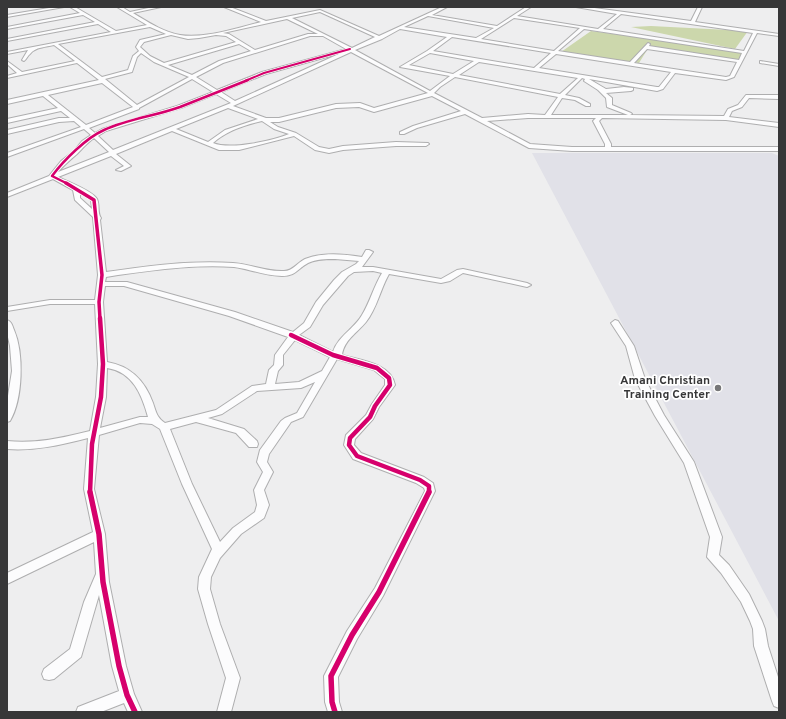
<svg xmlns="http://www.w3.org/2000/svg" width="786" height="719" font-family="Overpass,sans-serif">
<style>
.built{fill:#e1e1e8}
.green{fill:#ccd7ac}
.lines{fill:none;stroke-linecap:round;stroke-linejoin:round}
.minor-casing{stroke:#aeaeaf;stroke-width:2}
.minor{fill:#fcfcfd;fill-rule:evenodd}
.cycleway-far4-casing{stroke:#fff;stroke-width:3}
.cycleway-far3-casing{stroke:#fff;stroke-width:4}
.cycleway-far2-casing{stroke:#fff;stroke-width:5.5}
.cycleway-far1-casing{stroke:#fff;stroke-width:7}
.cycleway-casing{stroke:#fff;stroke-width:8}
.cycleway-far4{stroke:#d6006c;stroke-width:2}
.cycleway-far3{stroke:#d6006c;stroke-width:2.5}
.cycleway-far2{stroke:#d6006c;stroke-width:3.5}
.cycleway-far1{stroke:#d6006c;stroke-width:4.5}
.cycleway{stroke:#d6006c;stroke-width:5.5}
.poi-dot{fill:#777778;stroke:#fff;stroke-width:1.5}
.labels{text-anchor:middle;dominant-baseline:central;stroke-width:3.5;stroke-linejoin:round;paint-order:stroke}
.poi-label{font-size:12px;font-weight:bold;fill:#373738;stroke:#fff;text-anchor:end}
</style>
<rect width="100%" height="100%" fill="#eeeeef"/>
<polygon class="built" points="532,153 772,153 779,156 779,621"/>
<g class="green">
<polygon points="651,26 748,31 735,49 631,27"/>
<polygon points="591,31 746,52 741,61 653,48 647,50 639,63 561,52"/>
</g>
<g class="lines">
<g class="minor-casing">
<g id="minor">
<polygon points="55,7 64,7 7,17 7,15"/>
<path d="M70,7H75L116,31L147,25L117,7H122L130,12L153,7H161L133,13C148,22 163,32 180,35C204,39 237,28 261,22L224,7H230L266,21L320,10L379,36L442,7H447L432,15L497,26L526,7H531L517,16L598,29L617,14L576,7H587L691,21L698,7H702L695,22L779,34V36L757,33L734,77L726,80L675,73L663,89L657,91L589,79L606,89L624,87L633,88V90L631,91L606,93L612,98V105L631,113L632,114L630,115L724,116L728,109L738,105L746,95H779V99L749,98L742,107L732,111L729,117L779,123V127L726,120L602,118L599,121L611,144V147H779V151H572L529,148L465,114L417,128L404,134H400V132L413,126L461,111L432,96L374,112L359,107L336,108L279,122H270L278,127L296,133L319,147L329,149L343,146L396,142L428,143L429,144L426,146H396L343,150L329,153L315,150L294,136L239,150H219L172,131L116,154L131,166L121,171L116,170L124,166L111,156L58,177C67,181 93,191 97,199C100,205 97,213 101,218L100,220L106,272C147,266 191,260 233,263C250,264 267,272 284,271C293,271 297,263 305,259C323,252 343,254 362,257L366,250H369L373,252L362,267H373L441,279L457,270L463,269L527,283L531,285L527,287L463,273L450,281L441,283L389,274C380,290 377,308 366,322C357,333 344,340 342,355C360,360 391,363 395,385L379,407L373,419L355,439L354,445L361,453L424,477L433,483L435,491L383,596L357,639L338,677L339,702L342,712H328L325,702L324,676L347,631L375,588L425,491L424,488L416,483L353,459L344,445L346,435L366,415L372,404L385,385V379L374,370L337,359L303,417L291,422L289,425L269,454L267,462L273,472L264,490L269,505L264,518L241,534L220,558L211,577L210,589L220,624L240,678L231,712H217L226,678L208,624L198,589L199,577L212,549L182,484L160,429L152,424L140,423L99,435L94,489L105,534L109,582L126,666L134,694L142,712H128L124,703L101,712H76L78,707L119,691L112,666L99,595L81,657L54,679L49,680L44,679L42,674L44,669L70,649L84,602L96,574L94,542L7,584V573L93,532L84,489L88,438C61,445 35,451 7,449V441C35,444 62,438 90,431L96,397L98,364L95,304H50L7,311V307L50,300H95L98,275L93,217L75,200L73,190L53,179L7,197V193L49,176L61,161L74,151L82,141L91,135L84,129L7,157V153L81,127L74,121L59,122L7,134V130L59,118H70L61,111L7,123V119L58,108L43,96L7,104V100L99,80L77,63L7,78V76L17,73L7,64V61L22,72L75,61L54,45C46,47 35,47 30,54C27,56 27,59 24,61L22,60L28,50L7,54V52L111,32L98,24L7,41V39L95,22L83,15L7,29V27L80,13ZM320,12L375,37L352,48L292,18ZM621,14L753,33L744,51L603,29ZM428,16L494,28L476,38L404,27ZM514,18L580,28L554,51L481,39ZM287,19L318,34H308L255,50L229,34L223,33ZM150,27L166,34L140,40L136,47L139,51L133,56L128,70L102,77L58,44ZM400,29L447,37L427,51L400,67L450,76L430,91L355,50L382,39ZM584,29L742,53L739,60L649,46L650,44L648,43L630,62L558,51ZM171,35L188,39L199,38L216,35L226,36L236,42L164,63L150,56L140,47L144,42ZM310,36H323L346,49L262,72L217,90L196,77L223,63ZM452,37L551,53L534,68L433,51ZM239,44L251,51L219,61L192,75L168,65ZM647,49L737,62L730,76L726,77L634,63ZM351,52L428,93L374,108L360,103L336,104L279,118H266L233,106ZM141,53L154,62L189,77L137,105L105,79L132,72L137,57ZM341,53L235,101L221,92L266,74ZM430,53L474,61L453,74L409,65ZM556,54L671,72L659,87H657L539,68ZM479,62L578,78L560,94L459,75ZM455,77L558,97L545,115L528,114L482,118L434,93L440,87ZM582,78L585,79L584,81L598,90L606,98L607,107L628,115H551L562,98L575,100L586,106H590V104L579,98L565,95ZM192,79L213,92L177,106L102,129L95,133L89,128L139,109V108ZM102,83L133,107L86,125L48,95ZM216,94L231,103L113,150L98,136L106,131L181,108ZM228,108L258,119L225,130L208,142L176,129ZM528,118H596L593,121L605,144V147H572L530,144L487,121ZM262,121L274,129L289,134C272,141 230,150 213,143C226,131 244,125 262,121ZM94,138L109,152L58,172C64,165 70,160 77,154C83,148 87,143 94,138ZM80,193L91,200L92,209L80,198ZM335,259L359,261L356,264L342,272L334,280L316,302L304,323L293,332L235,312L127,282H105L106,277L118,275C156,270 196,264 234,267C250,269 265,276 282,276C296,276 297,269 308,263C316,259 326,259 335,259ZM373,271L382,273C374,286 370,302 362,315C354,329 338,336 333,352L299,335L310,327L323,305L348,276L354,272ZM105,286H124L229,316L288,337L275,355L274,365L269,370L266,384L252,386L216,410L165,423C157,418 156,412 153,403C145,381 131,366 107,362L103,302ZM295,340L330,357L322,371L299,382L275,384L278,371L283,365V355ZM107,368C133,372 142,395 148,417H140L100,428L106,397ZM315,382L297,413L285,418L281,421L260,450L257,462L263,472L254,490L257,505L255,512L233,528L220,542L192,484L170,429L196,422L236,433L249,447H257L258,444L257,441L244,429L208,418L222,414L257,391L301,388Z"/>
<polygon points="760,61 779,64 779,66 760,63"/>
<path d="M7,320C12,322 12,325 14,330C24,353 23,399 10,421L7,422V402L12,371L10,346L7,333Z"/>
<polygon points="615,320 618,321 634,346 645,379 664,415 694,462 722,537 719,555 729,565 749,594 762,621 765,629 768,646 779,680 779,708 774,706 772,701 754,646 753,629 750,621 741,602 721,573 707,557 710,537 684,463 655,416 635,379 626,346 611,323"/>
</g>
</g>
<use href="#minor" class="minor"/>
<g class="cycleway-far4-casing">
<polyline id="cycleway-far4" points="245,81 264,73 350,49"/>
</g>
<g class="cycleway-far3-casing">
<path id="cycleway-far3" d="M68,184L52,176C64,160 86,138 104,130C128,119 155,116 180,107C203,98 225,89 248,80"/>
</g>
<g class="cycleway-far2-casing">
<polyline id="cycleway-far2" points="66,183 94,200 102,275 99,302 100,319"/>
</g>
<g class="cycleway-far1-casing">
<g id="cycleway-far1">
<polyline points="291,335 333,355 377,368 389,378 390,385 375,406 370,417 350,438 349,445 357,456 420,480 429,486 429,493"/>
<polyline points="90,493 92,444 101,397 103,364 100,318"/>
</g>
</g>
<g class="cycleway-casing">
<g id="cycleway">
<polyline points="90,492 99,534 103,582 119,666 127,695 135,712"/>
<polyline points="335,712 332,702 331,676 352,635 379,592 429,492"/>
</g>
</g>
<use href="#cycleway-far4" class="cycleway-far4"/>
<use href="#cycleway-far3" class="cycleway-far3"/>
<use href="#cycleway-far2" class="cycleway-far2"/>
<use href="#cycleway-far1" class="cycleway-far1"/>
<use href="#cycleway" class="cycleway"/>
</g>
<circle class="poi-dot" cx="718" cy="388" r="4"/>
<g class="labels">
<g class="poi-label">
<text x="710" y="381">Amani Christian<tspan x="710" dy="14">Training Center</tspan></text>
</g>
</g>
<rect width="786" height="719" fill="none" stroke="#373738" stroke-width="16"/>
</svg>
